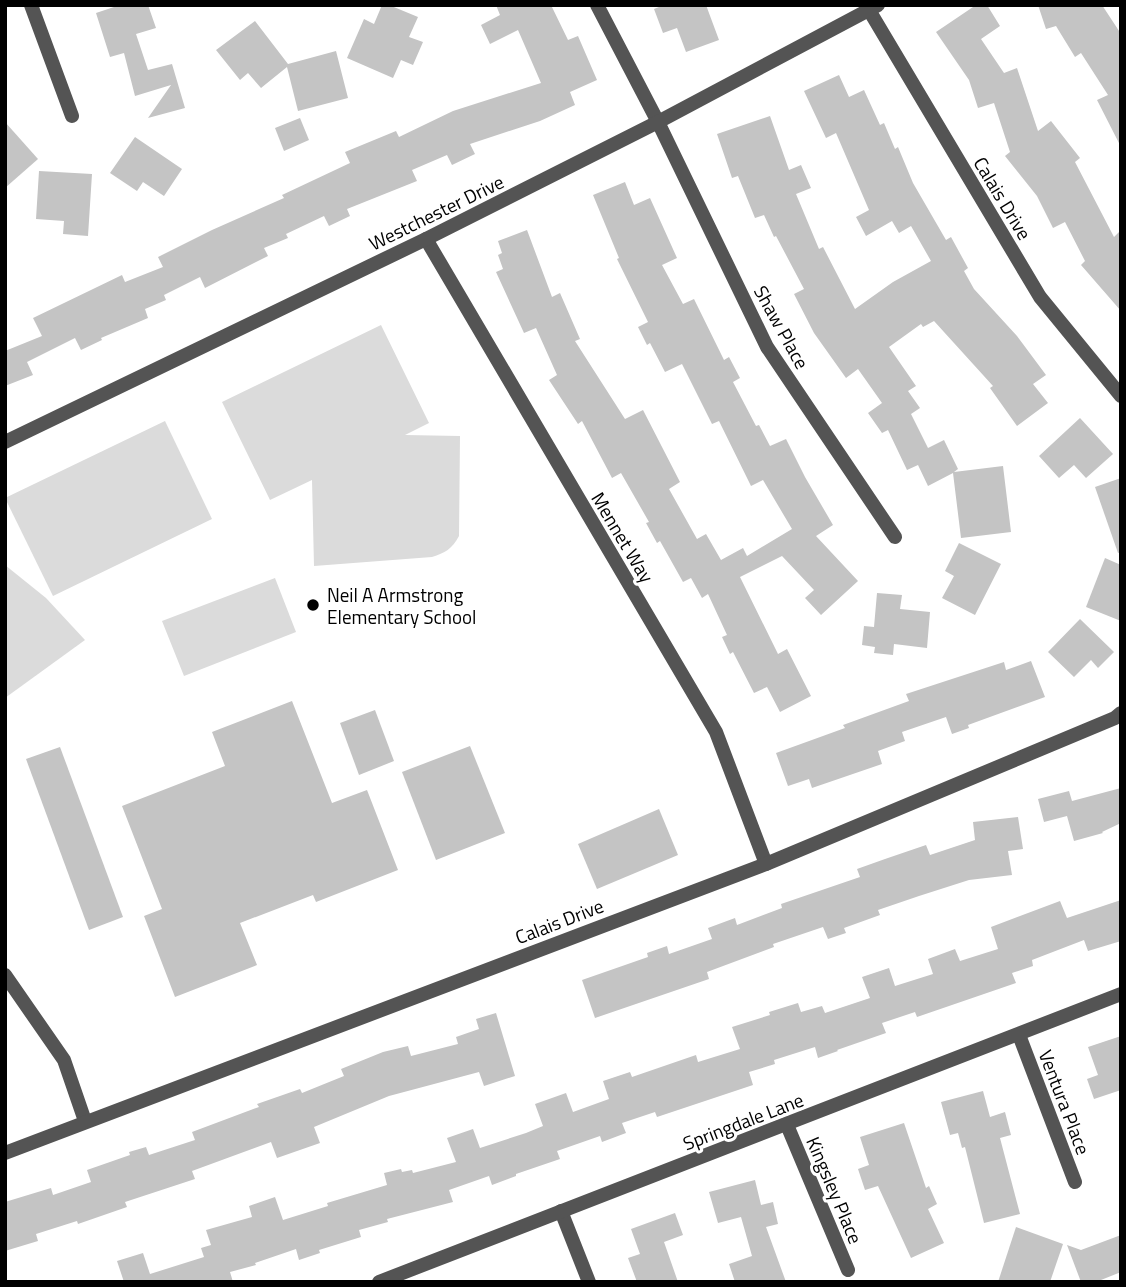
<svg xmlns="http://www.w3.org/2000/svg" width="1126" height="1287" font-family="'Titillium Web',sans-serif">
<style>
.green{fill:#dbdbdb}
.building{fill:#c4c4c4}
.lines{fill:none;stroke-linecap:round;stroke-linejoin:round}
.street{stroke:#545454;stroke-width:14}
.poi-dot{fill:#000;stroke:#fff;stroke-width:2.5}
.labels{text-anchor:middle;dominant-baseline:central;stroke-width:6;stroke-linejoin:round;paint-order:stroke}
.street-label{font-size:19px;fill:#000;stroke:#fff}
.poi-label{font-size:19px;fill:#000;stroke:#fff;text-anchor:start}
</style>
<rect width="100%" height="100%" fill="#fff"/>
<g class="green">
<path d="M381,325L429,423L405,435L460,436L459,536C452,549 445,553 432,557L314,566L312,480L270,500L222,402Z"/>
<polygon points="165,421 212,519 53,596 5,498"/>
<polygon points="5,565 46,598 85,640 5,698"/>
<polygon points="275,578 296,632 184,676 162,621"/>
</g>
<g class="building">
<polygon points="120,5 148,5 156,28 136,34 148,70 172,64 185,108 148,118 171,85 135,96 124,53 110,57 96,13"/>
<polygon points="382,5 389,5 418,17 409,37 423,42 413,65 401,60 393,78 347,58 364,19 374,24"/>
<polygon points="496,5 551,5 568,40 578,36 597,80 570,92 575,105 540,121 470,144 475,154 452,165 447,155 412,170 417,181 347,209 350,216 329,226 324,216 286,234 288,238 264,248 268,256 205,288 200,277 164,295 166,300 145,309 148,318 101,338 102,340 81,350 75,338 27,362 33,375 5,386 5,351 42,336 33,318 122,275 125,282 163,267 158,257 212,230 284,198 282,195 350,163 345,152 396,131 399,137 453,111 541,83 518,30 490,44 481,25 500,15"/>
<polygon points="664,5 706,5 719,40 686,52 677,28 663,33 654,9"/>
<polygon points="976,5 987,5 1000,26 981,39 1004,73 1017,68 1038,131 1051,121 1080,158 1075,162 1114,237 1121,230 1121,311 1081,265 1085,261 1065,222 1053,228 1037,196 1005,156 1010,152 994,103 978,108 969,80 936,32"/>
<polygon points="1038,5 1102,5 1121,34 1121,147 1097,100 1108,95 1081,53 1075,57 1056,26 1046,29"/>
<polygon points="255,21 288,64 336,51 348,98 298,111 287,67 261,88 248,73 240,80 216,50"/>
<polygon points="839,75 849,97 864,90 880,125 884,123 895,149 898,147 913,183 946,240 951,237 968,268 964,271 974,289 1017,336 1046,375 1033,384 1048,403 1017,426 990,388 993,386 934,321 923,327 921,324 889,347 916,386 908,391 920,408 911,414 928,448 944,440 958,469 954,472 1003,466 1011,532 961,538 953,473 928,486 918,465 907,470 888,430 882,433 868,413 882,403 858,369 846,378 814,333 794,294 804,289 776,236 774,237 764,215 755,218 738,176 732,178 717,134 770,116 789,170 801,165 811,188 796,194 819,249 823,247 855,309 893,282 931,261 911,226 899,233 892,221 866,236 856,217 869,210 836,133 826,138 804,91"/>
<polygon points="300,118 309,140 284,151 275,128"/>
<polygon points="5,122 38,159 5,188"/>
<polygon points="135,137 182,169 164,196 143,182 137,191 110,173"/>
<polygon points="39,171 92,174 88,236 63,234 64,221 36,219"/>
<polygon points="625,182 634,205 650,198 677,258 662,265 683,304 694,299 724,360 729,357 740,378 733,382 756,426 759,425 770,446 786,439 805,477 833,525 816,536 858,581 821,615 805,598 814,590 782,556 740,577 778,654 787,649 811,696 780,712 767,687 754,693 733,652 730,654 722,637 727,635 708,594 702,598 691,578 683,582 660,541 657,543 646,523 649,522 621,473 612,478 582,421 578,424 549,380 557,375 536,328 524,333 496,272 503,269 498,255 502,253 498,241 527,230 552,297 560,293 580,339 575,341 625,419 643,410 680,482 669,489 697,539 706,534 721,560 743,548 747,556 792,529 763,480 751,486 719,421 712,424 682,364 665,372 650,343 647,345 638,327 648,322 617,259 619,258 593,195"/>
<polygon points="1080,418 1113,454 1086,478 1074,465 1059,478 1039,456"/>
<polygon points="1121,478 1121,552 1118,553 1095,487"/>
<polygon points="959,543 1001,564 975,615 942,598 954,576 945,571"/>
<polygon points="1105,558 1121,565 1121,621 1086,607"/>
<polygon points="877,593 902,595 900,609 930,612 927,648 894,644 893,655 874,653 875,647 862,645 864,626 874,627"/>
<polygon points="1080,619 1114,652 1098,668 1091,660 1074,677 1048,652"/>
<polygon points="1031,661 1045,697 968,725 969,728 952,734 946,717 902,732 905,741 878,751 882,764 812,788 809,779 788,786 776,753 845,728 843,725 909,701 906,694 1004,662 1006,670"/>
<polygon points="292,701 332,803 367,790 398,870 316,902 313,895 240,923 257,965 175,997 144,916 162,909 122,806 225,766 212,732"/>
<polygon points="375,710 394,761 359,775 340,723"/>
<polygon points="470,746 505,833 436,860 402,772"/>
<polygon points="60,747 123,917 89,930 26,759"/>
<polygon points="1121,788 1121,823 1102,832 1103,833 1074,841 1067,816 1044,822 1038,799 1069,791 1072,801"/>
<polygon points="659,809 678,855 597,889 578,844"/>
<polygon points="1018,817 1023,849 1008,851 1012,875 969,880 919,896 878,910 880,915 844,928 846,933 828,939 823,927 773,944 774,947 707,972 709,979 595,1018 582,980 648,957 647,953 667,946 669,954 712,939 708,928 735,918 737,925 782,908 781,904 860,877 857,869 885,859 926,845 930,855 975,840 973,822"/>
<polygon points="1121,900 1121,941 1088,951 1084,940 1032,960 1033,966 1012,973 1016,983 917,1017 915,1012 882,1023 886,1033 837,1050 838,1051 818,1058 815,1047 774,1060 775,1064 749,1072 753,1085 657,1117 655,1112 622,1123 626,1133 602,1142 600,1136 557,1151 560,1159 516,1174 516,1176 492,1185 489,1176 449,1190 453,1202 387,1219 388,1222 359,1230 361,1237 319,1250 320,1253 299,1260 296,1249 255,1263 256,1265 230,1272 233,1282 124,1282 117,1261 143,1253 150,1274 204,1257 201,1248 211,1245 206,1230 252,1217 249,1206 275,1197 283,1220 328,1206 327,1203 387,1185 384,1173 401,1169 402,1172 412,1170 413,1173 456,1162 447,1138 473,1129 480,1148 526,1133 543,1126 535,1104 566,1093 573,1112 609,1099 603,1081 630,1072 632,1077 696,1055 698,1062 740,1049 732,1027 770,1015 769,1012 798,1003 801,1012 822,1006 825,1013 870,998 862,977 889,968 895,986 933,974 928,959 955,949 960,961 998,949 991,927 1060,901 1067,918"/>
<polygon points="496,1013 515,1076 484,1086 479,1072 389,1096 314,1127 320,1143 277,1158 271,1142 192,1171 195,1179 125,1202 127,1207 78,1224 77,1221 36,1234 38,1241 5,1251 5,1202 51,1188 53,1195 91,1182 87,1170 130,1155 129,1152 146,1147 149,1155 195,1140 192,1132 259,1107 257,1104 300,1089 302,1093 344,1076 341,1069 383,1052 408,1046 411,1056 458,1044 456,1037 479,1029 476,1019"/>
<polygon points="1121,1036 1121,1090 1094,1099 1087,1079 1098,1075 1088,1047"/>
<polygon points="983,1091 990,1117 1005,1112 1011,1135 1000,1138 1020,1214 984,1223 965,1147 962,1148 958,1133 950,1135 941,1102"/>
<polygon points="904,1123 926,1188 929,1186 937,1204 928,1209 944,1243 911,1258 878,1186 865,1190 858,1169 869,1165 860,1137"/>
<polygon points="755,1180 761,1205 773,1202 778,1224 766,1227 786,1282 735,1282 729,1264 752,1256 741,1217 718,1223 709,1192"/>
<polygon points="675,1213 683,1235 664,1242 678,1282 637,1282 628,1258 640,1254 631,1229"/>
<polygon points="1016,1227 1063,1244 1050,1282 998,1282"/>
<polygon points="1121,1235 1121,1272 1096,1282 1081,1282 1067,1245 1081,1250"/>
</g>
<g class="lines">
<g class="street">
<polyline points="31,5 72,116"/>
<polyline points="597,5 658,122 767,347 895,537"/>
<polyline points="866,5 1040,297 1121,396"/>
<polyline points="426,239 716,732 766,864"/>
<polyline points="5,442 426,239 658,122 878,5"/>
<polyline points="5,975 64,1060 85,1121"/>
<polyline points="1019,1035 1075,1182"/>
<polyline points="787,1125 848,1270"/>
<polyline points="5,1153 766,864 1115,718 1121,713"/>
<polyline points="561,1211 589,1282"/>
<polyline points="379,1282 1121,994"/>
</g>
</g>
<circle class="poi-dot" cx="313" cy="605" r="7"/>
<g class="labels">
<g class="street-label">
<text transform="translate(1003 198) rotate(59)">Calais Drive</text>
<text transform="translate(436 212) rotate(-26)">Westchester Drive</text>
<text transform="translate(782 327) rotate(61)">Shaw Place</text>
<text transform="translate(623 537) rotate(59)">Mennet Way</text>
<text transform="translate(559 921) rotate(-21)">Calais Drive</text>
<text transform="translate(1065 1102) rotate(69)">Ventura Place</text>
<text transform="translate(743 1121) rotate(-21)">Springdale Lane</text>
<text transform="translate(835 1190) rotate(67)">Kingsley Place</text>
</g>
<g class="poi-label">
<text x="327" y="594">Neil A Armstrong<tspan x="327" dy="22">Elementary School</tspan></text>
</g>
</g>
<rect width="1126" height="1287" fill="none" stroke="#000000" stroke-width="14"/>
</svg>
